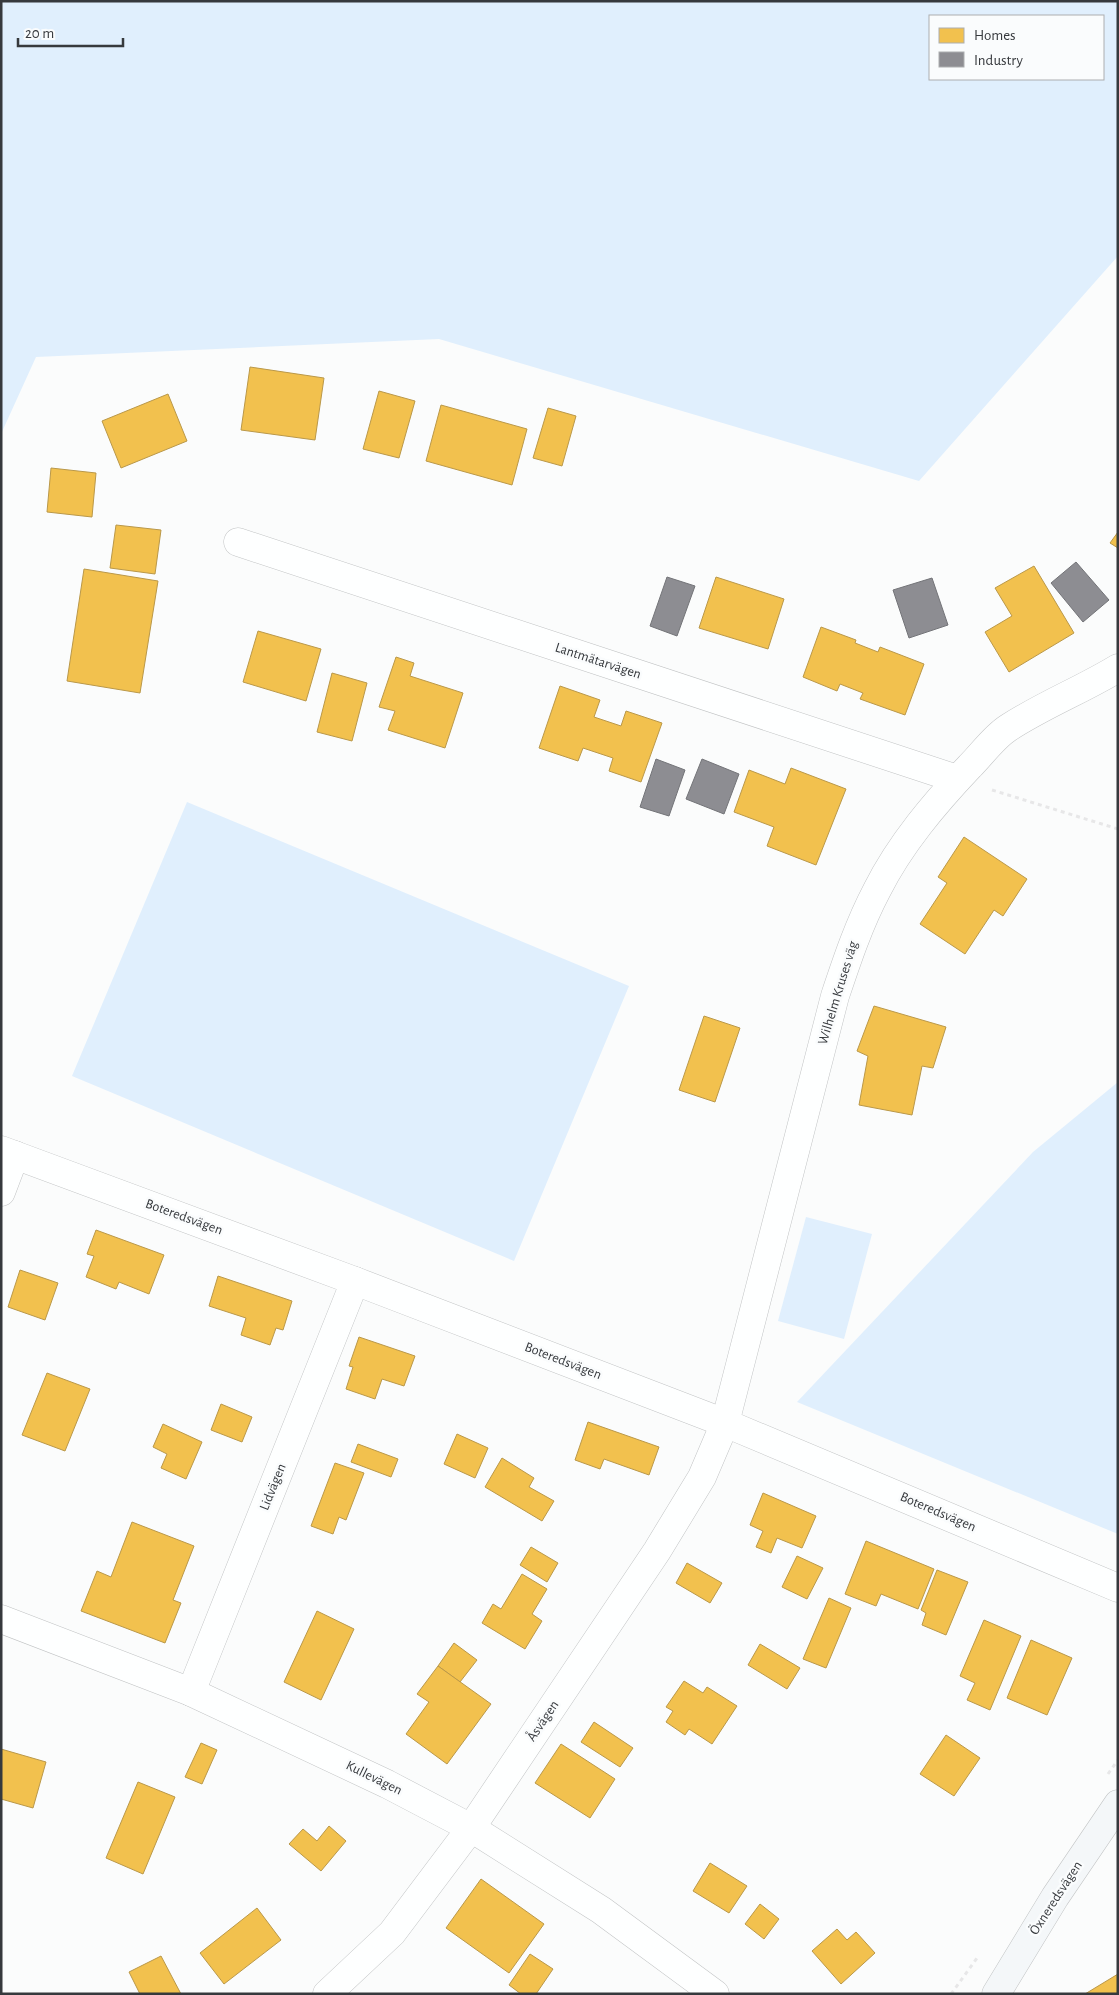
<svg xmlns="http://www.w3.org/2000/svg" width="1119" height="1995" font-family="'Alegreya Sans',sans-serif">
<style>
.green{fill:#e0effd;fill-rule:evenodd}
.homes{fill:#f2c14e;stroke:#ba9849}
.industry{fill:#8d8d92;stroke:#737478}
.lines{fill:none;stroke-linecap:round;stroke-linejoin:round}
.street-casing{stroke:#c2c4c5;stroke-width:29}
.secondary-casing{stroke:#c2c4c5;stroke-width:29}
.path{stroke:#e7e7e8;stroke-width:3;stroke-dasharray:4 4;stroke-linecap:butt}
.street{stroke:#feffff;stroke-width:28}
.secondary{stroke:#f4f7f9;stroke-width:28}
.labels{text-anchor:middle;dominant-baseline:central;stroke-width:5;stroke-linejoin:round;paint-order:stroke}
.street-label{font-size:14px;fill:#36393d;stroke:#fafcfd}
</style>
<rect width="100%" height="100%" fill="#fbfcfc"/>
<g class="green">
<path d="M1,1H1118V256L919,481L439,339L36,357L1,434ZM930,16H1103V79H930Z"/>
<polygon points="187,802 629,986 514,1261 72,1076"/>
<polygon points="1118,1082 1118,1534 797,1402 1033,1152"/>
<polygon points="806,1217 872,1234 844,1339 778,1321"/>
</g>
<g class="homes">
<polygon points="250,367 324,378 315,440 241,430"/>
<polygon points="379,391 415,401 399,458 363,449"/>
<polygon points="168,394 187,441 121,468 102,421"/>
<polygon points="441,405 527,429 512,485 426,461"/>
<polygon points="548,408 576,416 562,466 533,458"/>
<polygon points="51,468 96,473 92,517 47,512"/>
<polygon points="116,525 161,530 155,574 110,568"/>
<polygon points="1118,532 1118,548 1110,543"/>
<polygon points="1034,566 1074,633 1009,672 985,632 1012,616 995,588"/>
<polygon points="84,569 158,581 140,693 67,681"/>
<polygon points="716,577 784,599 768,649 699,628"/>
<polygon points="821,627 856,640 855,643 878,652 880,647 924,664 905,715 860,699 863,693 840,684 837,691 803,677"/>
<polygon points="258,631 321,649 306,701 243,682"/>
<polygon points="396,657 414,663 410,676 463,693 445,748 388,730 395,711 379,707"/>
<polygon points="332,673 367,683 352,741 317,732"/>
<polygon points="560,686 600,700 594,717 621,726 626,711 662,723 641,782 609,771 613,758 583,748 578,761 539,748"/>
<polygon points="791,768 846,789 816,865 767,846 774,827 734,812 749,770 785,784"/>
<polygon points="964,837 1027,879 1003,916 994,910 965,954 920,924 947,883 938,877"/>
<polygon points="874,1006 946,1027 933,1068 922,1066 912,1115 859,1105 868,1056 857,1051"/>
<polygon points="704,1016 740,1028 715,1102 679,1090"/>
<polygon points="96,1230 164,1255 149,1294 119,1282 116,1289 86,1277 94,1256 87,1254"/>
<polygon points="20,1270 58,1283 45,1320 8,1307"/>
<polygon points="218,1276 292,1301 283,1330 276,1328 270,1345 241,1335 246,1318 209,1306"/>
<polygon points="359,1337 415,1356 404,1386 382,1379 375,1399 346,1389 353,1367 349,1366"/>
<polygon points="47,1373 90,1389 65,1451 22,1435"/>
<polygon points="221,1404 252,1417 242,1442 211,1430"/>
<polygon points="588,1422 659,1447 649,1475 604,1459 600,1469 575,1460"/>
<polygon points="163,1424 202,1442 186,1479 161,1468 167,1454 153,1447"/>
<polygon points="457,1434 488,1448 475,1478 444,1464"/>
<polygon points="358,1444 398,1459 391,1477 351,1462"/>
<polygon points="502,1458 534,1478 529,1487 554,1501 542,1521 485,1487"/>
<polygon points="335,1463 364,1473 346,1520 339,1517 333,1534 311,1526"/>
<polygon points="763,1493 816,1516 802,1548 777,1538 771,1553 756,1547 763,1531 750,1525"/>
<polygon points="132,1522 194,1546 173,1600 181,1603 165,1643 81,1611 97,1571 111,1577"/>
<polygon points="866,1541 934,1569 918,1609 881,1594 876,1606 845,1594"/>
<polygon points="531,1547 558,1563 547,1582 520,1565"/>
<polygon points="797,1556 823,1568 807,1599 782,1587"/>
<polygon points="687,1563 722,1583 710,1603 676,1583"/>
<polygon points="937,1570 968,1582 946,1635 922,1625 926,1613 921,1610"/>
<polygon points="522,1574 547,1589 532,1614 542,1621 525,1649 482,1623 493,1604 501,1609"/>
<polygon points="829,1598 851,1608 826,1668 803,1659"/>
<polygon points="317,1611 354,1629 321,1700 284,1682"/>
<polygon points="984,1620 1021,1636 990,1710 967,1700 975,1683 960,1676"/>
<polygon points="1031,1640 1072,1658 1047,1715 1007,1698"/>
<polygon points="454,1643 477,1660 460,1682 438,1666"/>
<polygon points="760,1644 800,1668 787,1689 748,1665"/>
<polygon points="438,1666 491,1704 447,1764 406,1734 429,1702 417,1694"/>
<polygon points="684,1681 703,1693 707,1687 737,1706 712,1744 689,1729 685,1735 666,1722 673,1711 666,1707"/>
<polygon points="594,1722 633,1748 620,1767 581,1742"/>
<polygon points="946,1735 980,1758 954,1796 920,1774"/>
<polygon points="201,1743 217,1750 202,1784 185,1777"/>
<polygon points="561,1744 615,1779 590,1818 535,1783"/>
<polygon points="1,1749 46,1762 33,1808 1,1799"/>
<polygon points="138,1782 175,1797 143,1874 106,1858"/>
<polygon points="329,1826 346,1841 321,1871 289,1844 303,1829 317,1841"/>
<polygon points="710,1863 747,1886 729,1913 693,1891"/>
<polygon points="481,1879 544,1924 509,1973 446,1928"/>
<polygon points="760,1904 779,1919 764,1939 745,1924"/>
<polygon points="257,1908 281,1940 224,1984 200,1953"/>
<polygon points="837,1929 847,1940 856,1932 875,1953 841,1984 812,1951"/>
<polygon points="530,1954 553,1969 536,1994 521,1994 509,1985"/>
<polygon points="161,1956 181,1994 140,1994 129,1972"/>
<polygon points="1118,1974 1118,1994 1085,1994"/>
</g>
<g class="industry">
<polygon points="1076,562 1109,600 1083,622 1051,583"/>
<polygon points="667,577 695,586 677,636 650,626"/>
<polygon points="932,578 948,625 909,638 893,590"/>
<polygon points="656,759 685,770 669,816 640,807"/>
<polygon points="702,759 739,774 724,814 686,799"/>
</g>
<g class="lines">
<g class="street-casing">
<g id="street">
<polyline points="238,542 957,779"/>
<polyline points="1,1150 355,1281 725,1423 1118,1588"/>
<polyline points="1,1192 15,1155"/>
<polyline points="1,1619 191,1692 387,1784 471,1828 601,1910 715,1994"/>
<polyline points="191,1692 355,1281"/>
<path d="M327,1994L392,1933L471,1828L657,1551L702,1477L725,1423L835,996C847,960 859,924 877,890C900,844 935,803 970,766C982,754 994,737 1008,728C1043,705 1082,690 1118,668"/>
</g>
</g>
<g class="secondary-casing">
<polyline id="secondary" points="996,1994 1055,1897 1118,1804"/>
</g>
<g class="path">
<polyline points="992,790 1118,829"/>
<polyline points="1108,1774 1118,1760"/>
<polyline points="951,1994 977,1958"/>
</g>
<use href="#street" class="street"/>
<use href="#secondary" class="secondary"/>
</g>
<g class="labels">
<g class="street-label">
<text transform="translate(598 661) rotate(18)">Lantmätarvägen</text>
<text transform="translate(838 993) rotate(-73)">Wilhelm Kruses väg</text>
<text transform="translate(184 1217) rotate(20)">Boteredsvägen</text>
<text transform="translate(563 1361) rotate(21)">Boteredsvägen</text>
<text transform="translate(273 1487) rotate(-68)">Lidvägen</text>
<text transform="translate(938 1512) rotate(23)">Boteredsvägen</text>
<text transform="translate(543 1721) rotate(-56)">Åsvägen</text>
<text transform="translate(374 1778) rotate(26)">Kullevägen</text>
<text transform="translate(1056 1898) rotate(-57)">Öxneredsvägen</text>
</g>
</g>
<rect width="1119" height="1995" fill="none" stroke="#36393d" stroke-width="5"/>
<rect x="929" y="15" width="175" height="65" fill="#fafcfd" stroke="#acaeb0"/>
<rect x="939" y="28" width="25" height="15" fill="#f2c14e" stroke="#acaeb0"/>
<text x="974" y="40" font-size="15" fill="#36393d">Homes</text>
<rect x="939" y="52" width="25" height="15" fill="#8d8d92" stroke="#acaeb0"/>
<text x="974" y="65" font-size="15" fill="#36393d">Industry</text>
<path d="M18 38v8h105v-8" fill="none" stroke="#36393d" stroke-width="2.5"/>
<text x="25" y="38" font-size="15" fill="#36393d" stroke="#fafcfd" stroke-width="4" paint-order="stroke">20 m</text>
</svg>
